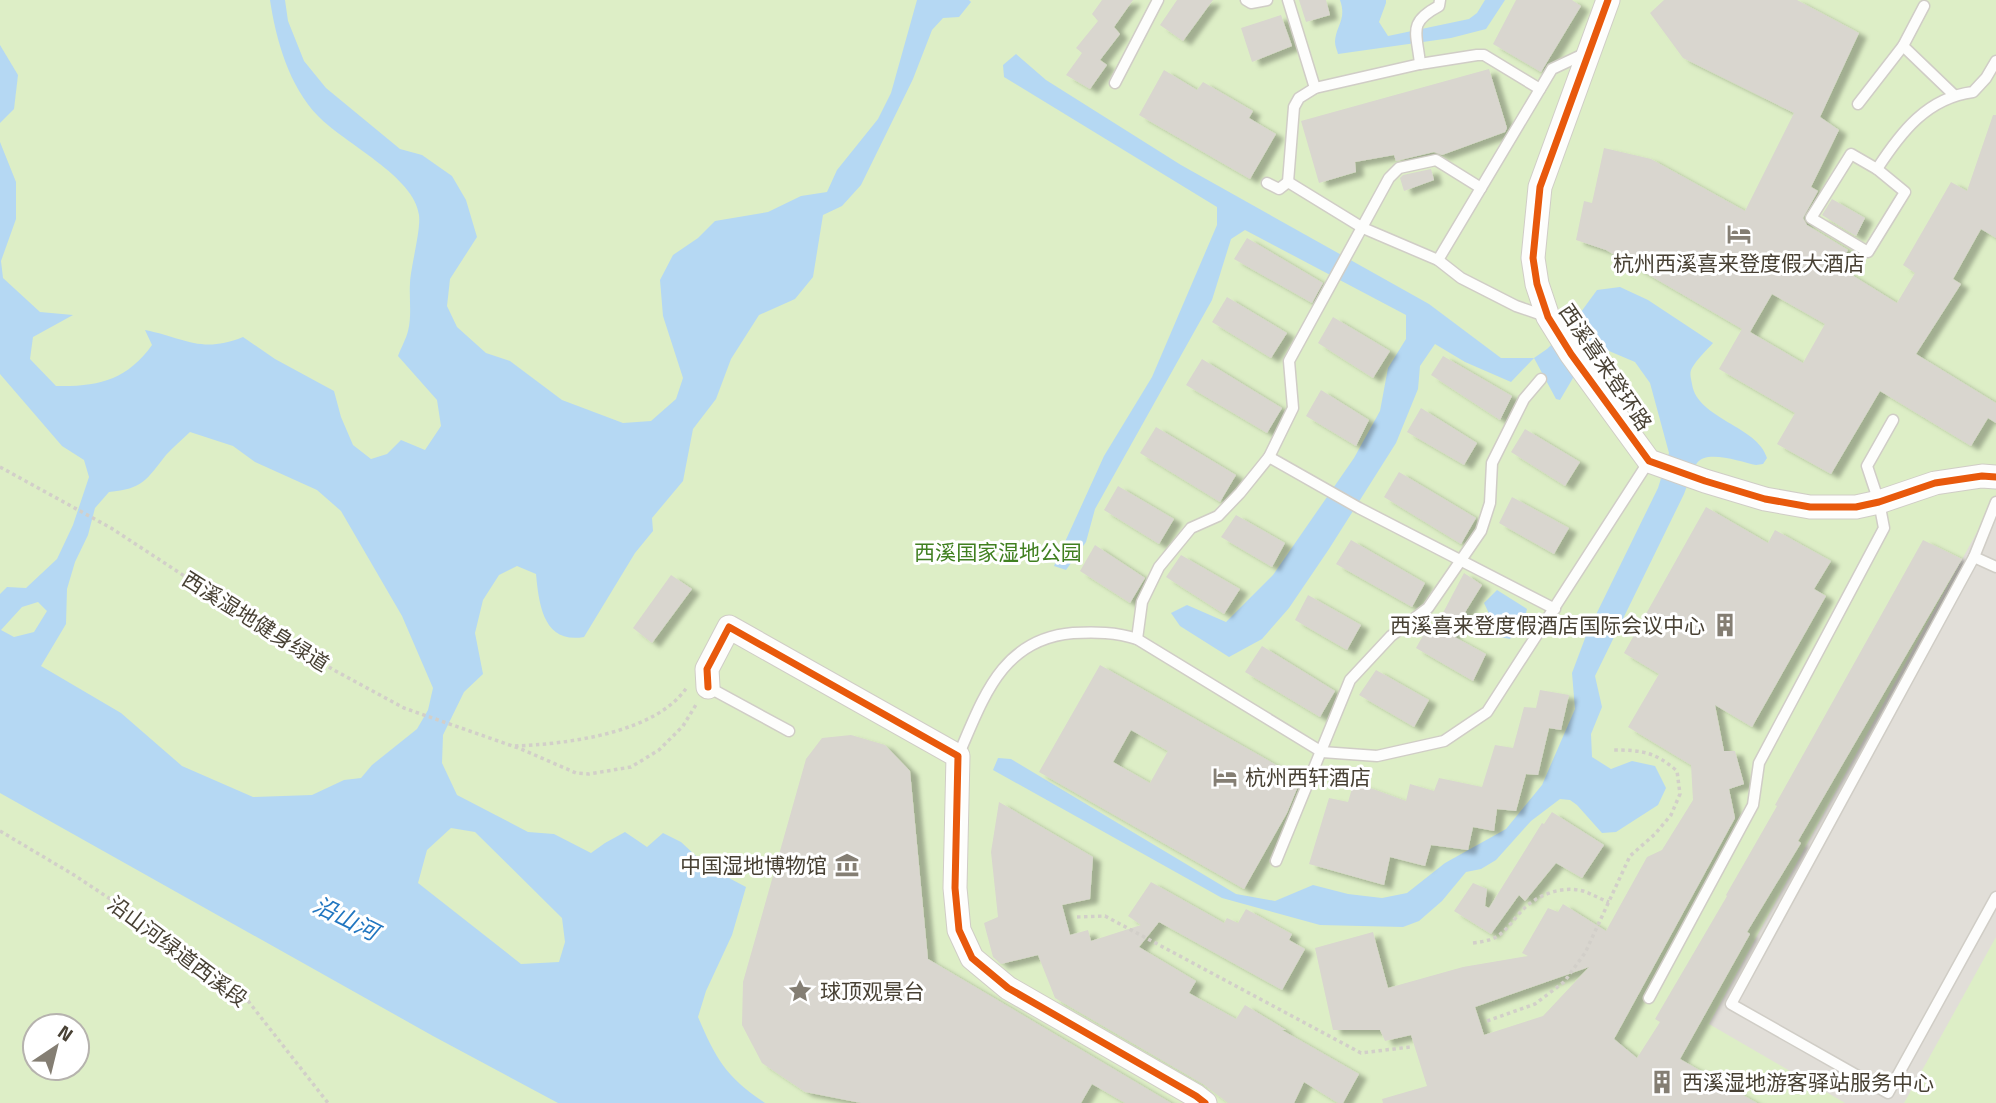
<svg xmlns="http://www.w3.org/2000/svg" width="1996" height="1103" font-family="'Titillium Web','Noto Sans SC',sans-serif">
<style>
.green{fill:#ddeec6;fill-rule:evenodd}
.parking{fill:#e1ded8}
.water{fill:#b5d8f3;fill-rule:evenodd}
.building{fill:#d9d6cf;fill-rule:evenodd;filter:url(#shadow)}
.lines{fill:none;stroke-linecap:round;stroke-linejoin:round}
.lane-casing{stroke:#d0cdc6;stroke-width:13}
.street-casing{stroke:#d0cdc6;stroke-width:25}
.path{stroke:#d2cfc9;stroke-width:3.5;stroke-dasharray:3.5 3.5;stroke-linecap:butt}
.lane{stroke:#fdfdfc;stroke-width:10}
.street{stroke:#fdfdfc;stroke-width:23}
.cycleway-casing{stroke:#fff;stroke-width:11}
.cycleway{stroke:#e8590c;stroke-width:7}
.labels{text-anchor:middle;dominant-baseline:central;stroke-width:6;stroke-linejoin:round;paint-order:stroke}
.poi-label{font-size:21px;fill:#484134;stroke:#fff;text-anchor:start}
.street-label{font-size:21px;fill:#484134;stroke:#fff}
.park-label{font-size:21px;fill:#418021;stroke:#fff}
.water-label{font-size:23px;font-style:italic;fill:#2176c0;stroke:#fff}
</style>
<defs>
<filter id="shadow"><feDropShadow dx="8" dy="4.5" stdDeviation="2" flood-color="#0004"/></filter>
</defs>
<rect width="100%" height="100%" fill="#f2efe8"/>
<path class="green" d="M0,0H1996V1103H0ZM35,1026H77V1068H35Z"/>
<polygon class="parking" points="1996,497 1996,937 1904,1103 1845,1103 1709,1024"/>
<g class="water">
<path d="M270,0H285L288,21L304,61L326,88L400,149L422,155L452,176L466,200L477,237L450,279L447,306L457,327L486,353L510,361L562,400L623,423L651,421L676,399L683,378L663,316L660,280L673,255L698,238L715,221L768,212L801,196L827,192L837,170L878,119L891,93L917,0H969L971,2L959,17L943,18L932,30L913,79L861,185L842,206L823,215L813,277L795,299L759,315L731,359L716,399L693,429L683,481L652,518L653,531L635,553L584,637C544,644 539,606 536,574L517,566L499,575L483,600L475,633L483,674L464,692L443,735L442,763L457,795L528,832L554,834L591,853L605,843L625,832L647,847L663,833L681,842L708,867L746,887L732,935L706,991L698,1017C716,1059 726,1077 765,1103H558L433,1036L0,793V594L7,587L26,588L57,559L73,525L89,477L84,460L62,446L0,374V142L16,182V219L1,261L3,278L40,312L73,315L33,337L30,359L56,386C98,387 127,380 152,345L145,330C185,338 201,354 243,337L275,359L334,391L341,417L353,445L371,459L387,454L401,440L425,450L441,426L437,400L398,356C401,348 406,339 408,331C412,316 409,298 410,283C411,265 421,230 419,215C415,177 344,143 318,116C289,86 276,40 270,0ZM190,432L233,446L255,462L317,490L341,511L402,616L433,688L428,710L417,729L372,765L361,778L344,780L312,795L253,797L182,766L121,713L41,666L66,624L67,589L75,562L88,535L95,508L109,492C143,489 146,480 166,455C173,447 182,440 190,432ZM38,602L47,611L34,632L14,637L1,630L22,607ZM451,828L475,832L562,918L565,942L559,962L521,964L418,883L427,850Z"/>
<path d="M1340,0H1386V3L1379,22L1388,36L1469,19L1477,13L1485,0H1505L1486,29L1451,38L1338,54C1337,50 1335,46 1335,42C1336,25 1347,20 1340,0Z"/>
<polygon points="0,45 18,75 14,109 0,123"/>
<path d="M1016,54L1046,80L1181,165L1429,304L1501,358H1534L1547,349L1570,327L1597,290L1620,287L1648,300L1713,343C1707,350 1697,359 1692,368C1689,373 1691,378 1692,384C1697,419 1758,426 1767,458L1763,464L1756,465C1742,462 1706,449 1697,463C1691,472 1688,484 1684,494L1595,676L1602,707L1591,734L1592,757L1611,769L1632,761L1655,766L1666,788L1658,805L1616,832L1602,833L1577,805L1570,800L1560,799L1531,821L1496,860L1481,869L1466,872L1442,901L1419,921L1403,927L1320,925L1222,898L993,770L998,758L1011,759L1236,894L1275,901L1313,885L1348,894L1382,898L1407,893L1445,863L1506,829L1542,785L1575,709L1572,673L1587,633L1658,488L1669,453L1650,383L1635,362L1609,351L1601,352L1589,360L1573,378L1560,400L1556,399L1534,358L1511,382L1465,362L1435,344L1420,366L1418,389L1396,443L1329,549L1289,608L1262,639L1229,657L1180,626L1171,613L1187,605L1226,622L1273,575L1354,458L1380,411L1388,368L1406,339V315L1245,230L1231,239L1212,300L1095,509L1086,542L1066,570L1054,566L1104,456L1152,377L1217,225V207L1004,77L1003,65Z"/>
<polygon points="1497,590 1527,609 1524,621 1510,639 1500,637 1484,603"/>
</g>
<g class="building">
<polygon points="1102,0 1133,0 1114,27 1120,34 1100,60 1107,65 1090,89 1066,75 1082,53 1076,48 1098,21 1092,14"/>
<polygon points="1177,0 1213,0 1183,41 1160,25"/>
<polygon points="1299,0 1326,0 1330,15 1306,22"/>
<polygon points="1516,0 1572,0 1581,6 1541,72 1493,44"/>
<path d="M1664,0H1797L1859,33L1820,117L1839,130L1811,187L1818,191L1803,218L1807,225L1848,250L1839,267L1897,303L1915,273L1903,265L1951,182L1967,191L1993,115H1996V238L1981,229L1953,279L1961,284L1916,354L1996,403V423L1988,418L1971,446L1880,391L1831,474L1777,444L1795,413L1719,369L1742,329L1606,250L1576,240L1584,201L1592,203L1604,148L1651,159L1745,211L1794,113L1683,58L1650,13ZM1772,294L1825,324L1803,363L1750,332Z"/>
<polygon points="1281,15 1292,46 1252,62 1241,28"/>
<polygon points="1489,69 1507,128 1505,132 1442,155 1434,152 1396,161 1394,155 1355,162 1356,172 1319,183 1301,121"/>
<polygon points="1164,70 1197,90 1203,82 1253,111 1249,118 1276,134 1250,179 1139,115"/>
<polygon points="1431,169 1434,180 1404,191 1400,178 1403,175"/>
<polygon points="1832,199 1865,218 1856,236 1822,215"/>
<polygon points="1247,238 1323,283 1312,303 1234,259"/>
<polygon points="1227,297 1287,333 1271,358 1212,322"/>
<polygon points="1333,317 1390,351 1373,378 1318,343"/>
<polygon points="1443,356 1512,396 1500,420 1431,375"/>
<polygon points="1202,359 1282,408 1267,433 1186,385"/>
<polygon points="1321,390 1369,420 1356,446 1306,416"/>
<polygon points="1421,408 1477,443 1464,465 1407,432"/>
<polygon points="1156,427 1236,475 1220,502 1140,453"/>
<polygon points="1525,429 1580,462 1565,486 1511,452"/>
<polygon points="1399,472 1476,518 1461,544 1384,497"/>
<polygon points="1118,486 1174,519 1159,544 1104,510"/>
<polygon points="1512,497 1569,528 1554,554 1499,523"/>
<path d="M1706,507L1768,543L1775,530L1831,561L1814,589L1826,596L1752,727L1715,705L1724,751H1735L1744,784L1729,789L1735,818L1614,1039L1637,1058L1660,1022L1655,1019L1727,896L1726,895L1777,806L1775,805L1923,540L1962,559L1798,841L1801,843L1747,932L1750,934L1680,1059L1757,1103H1383L1382,1099L1427,1086L1411,1035L1385,1041L1380,1030H1333L1315,948L1373,932L1388,988L1463,967L1528,956L1522,953L1548,908L1558,912L1563,904L1606,931L1647,857L1662,850L1693,800L1691,765L1628,727L1659,674L1624,653ZM1589,967L1543,1016L1484,1035L1475,1007Z"/>
<polygon points="1236,515 1285,543 1272,567 1221,537"/>
<polygon points="1351,540 1425,583 1412,607 1336,564"/>
<polygon points="1095,545 1145,578 1130,603 1080,571"/>
<polygon points="1181,555 1240,589 1224,614 1166,577"/>
<polygon points="1464,573 1482,585 1451,635 1486,654 1473,681 1416,648 1430,623 1436,626"/>
<polygon points="671,575 692,589 652,643 633,628"/>
<polygon points="1308,595 1361,625 1347,650 1295,620"/>
<polygon points="1262,646 1335,691 1320,717 1245,672"/>
<path d="M1100,665L1301,779L1287,813L1244,889L1039,772ZM1131,730L1168,751L1150,783L1113,762Z"/>
<polygon points="1376,670 1429,700 1414,727 1359,695"/>
<polygon points="1540,690 1569,695 1561,730 1549,728 1538,775 1526,774 1516,811 1497,809 1494,831 1473,827 1468,850 1431,845 1425,866 1390,857 1384,885 1309,864 1329,798 1348,802 1354,782 1406,801 1410,784 1434,791 1439,778 1482,787 1495,745 1513,748 1524,707 1536,708"/>
<polygon points="851,735 885,745 910,771 928,959 1171,1103 1125,1103 1092,1084 1081,1103 861,1103 805,1092 762,1063 742,1025 743,982 806,759 822,738"/>
<polygon points="999,802 1093,857 1090,899 1062,905 1070,935 1088,930 1091,941 1141,925 1128,916 1151,882 1224,923 1227,918 1238,923 1246,909 1292,934 1289,940 1305,949 1282,990 1159,922 1139,947 1196,981 1189,993 1236,1019 1245,1005 1286,1030 1282,1030 1359,1074 1343,1103 1338,1103 1304,1082 1294,1103 1228,1103 1203,1084 1055,998 1038,955 1001,964 993,957 984,923 998,917 991,852"/>
<polygon points="1552,812 1604,845 1582,878 1556,863 1525,901 1519,895 1491,934 1454,911 1473,883 1487,889 1485,906 1489,908 1542,823 1544,824"/>
</g>
<g class="lines">
<g class="lane-casing">
<g id="lane">
<polyline points="1246,0 1251,3 1267,0"/>
<path d="M1288,0L1315,88L1420,64C1417,32 1407,23 1439,6L1440,0"/>
<polyline points="1903,46 1953,94"/>
<polyline points="1420,64 1477,55 1484,55 1540,89"/>
<polyline points="1115,83 1158,0"/>
<polyline points="1858,104 1903,46 1924,6"/>
<polygon points="1851,154 1877,169 1905,192 1868,252 1811,218"/>
<path d="M1877,169C1901,132 1927,98 1973,92L1986,78L1996,61"/>
<polyline points="1288,182 1294,107 1299,98 1315,88"/>
<polyline points="1267,183 1279,189 1288,182 1363,228 1438,260 1461,278 1516,306 1548,317"/>
<polyline points="1438,260 1552,69 1586,53"/>
<polyline points="1269,457 1359,508 1555,609"/>
<polyline points="1996,502 1974,557 1731,1004 1888,1093 1996,897"/>
<polyline points="1974,557 1996,567"/>
<polyline points="1137,639 1142,602 1159,567 1191,528 1218,516 1240,493 1269,457 1293,408 1289,361 1389,178 1399,168 1436,160 1481,188"/>
<polyline points="708,687 789,731"/>
<path d="M958,756C983,699 1001,639 1073,633C1095,632 1116,632 1137,639L1322,752L1377,756L1444,741L1487,712L1649,461"/>
<polyline points="1276,861 1350,680 1391,636 1428,608 1481,531 1490,503 1492,463 1524,399 1541,379"/>
<polyline points="1649,998 1753,805 1759,763 1884,528 1879,502 1867,466 1893,420"/>
</g>
</g>
<g class="street-casing">
<g id="street">
<polyline points="1608,0 1540,187 1533,258 1537,284 1548,317 1571,354 1649,461 1705,481 1765,499 1810,507 1856,507 1879,502 1935,483 1982,476 1996,477"/>
<polyline points="708,687 707,669 729,627 958,756 955,888 959,930 972,958 1008,988 1196,1096 1205,1103"/>
</g>
</g>
<g class="path">
<polyline points="0,467 111,528 189,579 332,669 404,708 521,749 576,773 589,774 631,767 659,750 683,726 697,703"/>
<path d="M515,746C567,744 657,733 687,687"/>
<polyline points="0,831 74,875 169,938 245,997 328,1103"/>
<polyline points="1077,917 1105,916 1361,1053 1410,1047"/>
<path d="M1473,943C1499,940 1502,934 1518,915C1533,896 1560,885 1583,891C1592,894 1600,899 1609,902"/>
<path d="M1487,1021L1535,1004L1564,982L1585,953L1630,856L1655,834L1671,815L1680,794L1677,771C1655,752 1642,750 1613,750"/>
</g>
<use href="#lane" class="lane"/>
<use href="#street" class="street"/>
<g class="cycleway-casing">
<g id="cycleway">
<polyline points="1608,0 1540,187 1533,258 1537,284 1548,317 1571,354 1649,461 1705,481 1765,499 1810,507 1856,507 1879,502 1935,483 1982,476 1996,477"/>
<polyline points="708,687 707,669 729,627 958,756 955,888 959,930 972,958 1008,988 1196,1096 1205,1103"/>
</g>
</g>
<use href="#cycleway" class="cycleway"/>
</g>
<defs>
<g id="hotel-bare" transform="scale(1.89)"><path d="M-6-4.5h1.5V1H6V5H4.5V3h-9V5H-6ZM-4 0a1.8 1.8 0 1 1 3.6 0ZM.5 0V-2.5h3Q6-2.5 6 0Z" fill="#847e73" stroke="#fff" stroke-width="2.5" paint-order="stroke"/></g>
<g id="building-bare" transform="scale(1.89)"><path d="M-4-6H4V6H1V3H-1V6H-4ZM-2.5-4.3h1.7v1.8h-1.7ZM.8-4.3h1.7v1.8H.8ZM-2.5-1h1.7V.8h-1.7ZM.8-1h1.7V.8H.8Z" fill="#847e73" stroke="#fff" stroke-width="2.5" paint-order="stroke"/></g>
<g id="museum-bare" transform="scale(1.89)"><path d="M0-6L6-3V-2H-6V-3ZM-5-1h2V3h-2ZM-1-1h2V3h-2ZM3-1h2V3H3ZM-6 4H6V6H-6Z" fill="#847e73" stroke="#fff" stroke-width="2.5" paint-order="stroke"/></g>
<g id="sight-bare" transform="scale(1.89)"><path d="M0-6L1.8-2.2L6-1.7L2.9 1.2L3.7 5.4L0 3.3L-3.7 5.4L-2.9 1.2L-6-1.7L-1.8-2.2Z" fill="#847e73" stroke="#fff" stroke-width="2.5" paint-order="stroke"/></g>
</defs>
<g fill-rule="evenodd">
<use href="#hotel-bare" x="1739" y="234"/>
<use href="#building-bare" x="1725" y="625"/>
<use href="#hotel-bare" x="1225" y="777"/>
<use href="#museum-bare" x="847" y="865"/>
<use href="#sight-bare" x="800" y="991"/>
<use href="#building-bare" x="1662" y="1082"/>
</g>
<g class="labels">
<g class="poi-label">
<text x="1739" y="263" text-anchor="middle">杭州西溪喜来登度假大酒店</text>
<text x="1705" y="625" text-anchor="end">西溪喜来登度假酒店国际会议中心</text>
<text x="1245" y="777">杭州西轩酒店</text>
<text x="827" y="865" text-anchor="end">中国湿地博物馆</text>
<text x="820" y="991">球顶观景台</text>
<text x="1682" y="1082">西溪湿地游客驿站服务中心</text>
</g>
<g class="street-label">
<text transform="translate(1606 367) rotate(56)">西溪喜来登环路</text>
<text transform="translate(256 621) rotate(32)">西溪湿地健身绿道</text>
<text transform="translate(178 951) rotate(37)">沿山河绿道西溪段</text>
</g>
<g class="park-label">
<text x="998" y="552">西溪国家湿地公园</text>
</g>
<g class="water-label">
<text transform="translate(346 918) rotate(26)">沿山河</text>
</g>
</g>
<g transform="translate(56 1047) rotate(35)"><circle r="33" fill="#ffffff" stroke="#b6b3ae" stroke-width="2"/>
<path d="M0-5L12 26L0 18L-12 26Z" fill="#847e73"/>
<text y="-10" font-size="19" font-weight="bold" text-anchor="middle" fill="#484134">N</text>
</g>
</svg>
